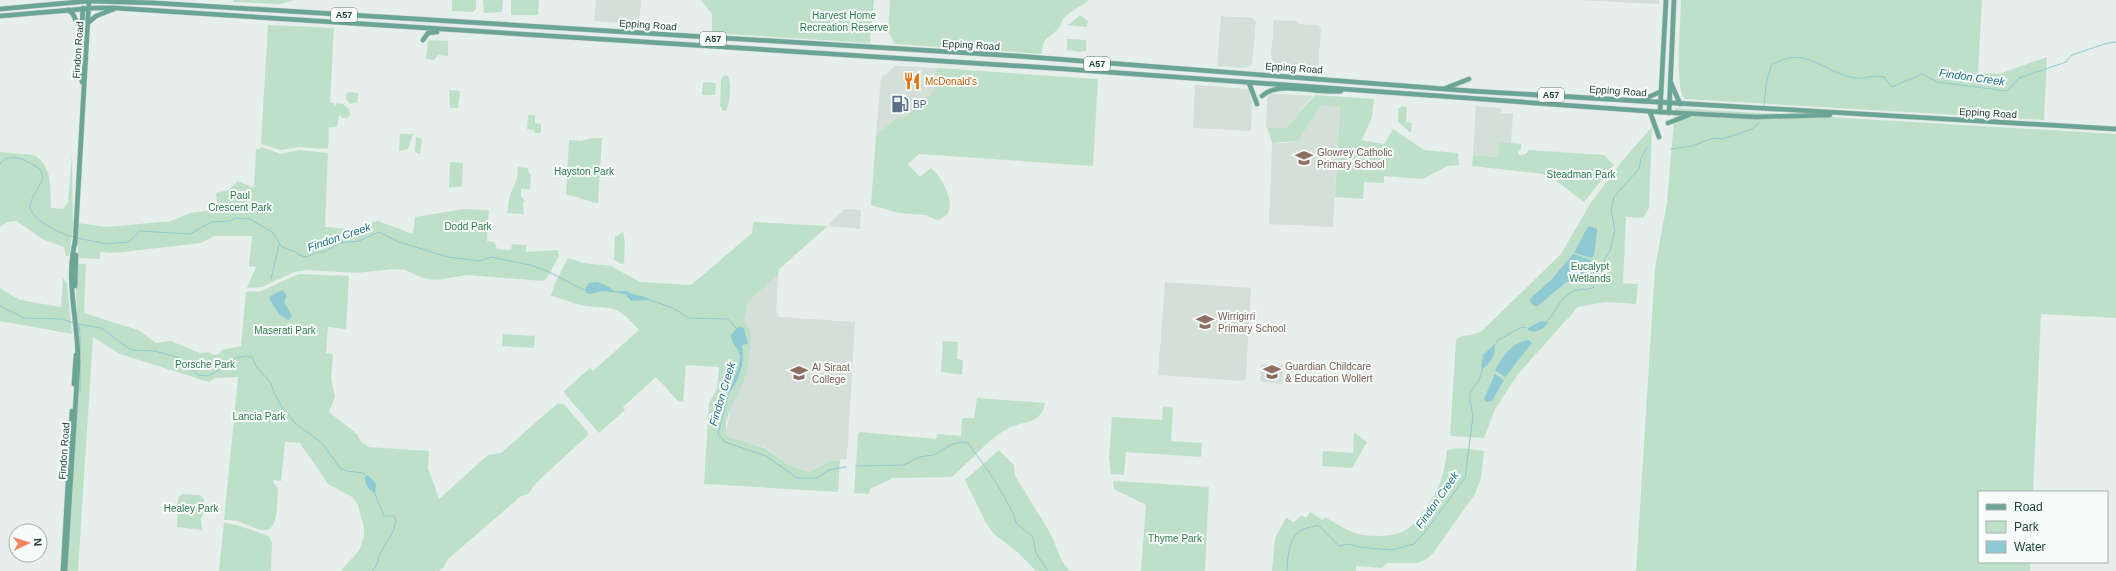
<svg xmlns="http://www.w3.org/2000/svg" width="2116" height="571" font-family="Arial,sans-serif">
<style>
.built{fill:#d4dfda}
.green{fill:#bfe0c8}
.water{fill:#8ec9d4}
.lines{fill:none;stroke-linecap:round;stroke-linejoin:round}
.stream{stroke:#8ec9d4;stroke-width:1}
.major-casing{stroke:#c2cac8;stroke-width:5.5}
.major{stroke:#6aa596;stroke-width:4.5}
.labels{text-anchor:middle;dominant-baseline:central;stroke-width:4;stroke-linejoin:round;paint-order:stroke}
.shield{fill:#f7fbf9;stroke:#637a73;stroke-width:1}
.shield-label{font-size:9px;font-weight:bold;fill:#24423a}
.park-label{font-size:10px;fill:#2d7a4b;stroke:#f7fbf9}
.street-label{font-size:10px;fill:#24423a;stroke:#f7fbf9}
.food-label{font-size:10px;fill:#c56008;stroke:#f7fbf9;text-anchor:start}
.service-label{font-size:10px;fill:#4e5e75;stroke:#f7fbf9;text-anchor:start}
.education-label{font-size:10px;fill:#785e54;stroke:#f7fbf9;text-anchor:start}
.water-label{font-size:11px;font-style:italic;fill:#1c6f80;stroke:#f7fbf9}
</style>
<rect width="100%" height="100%" fill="#e6efeb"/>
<g class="built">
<polygon points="596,0 641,0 639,24 594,21"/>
<polygon points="1576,0 1659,0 1659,4"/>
<polygon points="1221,16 1253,18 1256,21 1252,65 1241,68 1217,66"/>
<polygon points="1274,20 1296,21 1298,24 1318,25 1321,28 1318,73 1277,70 1275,69 1271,55"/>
<polygon points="895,66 937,68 936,91 905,117 895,119 876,135 881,78"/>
<polygon points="1195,85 1248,89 1252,102 1251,131 1193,128"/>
<polygon points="1271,94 1275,94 1313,96 1286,128 1266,127 1267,98"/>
<polygon points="1321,105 1340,106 1333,227 1269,224 1272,143 1286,143 1299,140"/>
<polygon points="1476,106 1501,108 1501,113 1513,114 1511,143 1499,142 1498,157 1473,155"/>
<polygon points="844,209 861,210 860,229 828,226"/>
<polygon points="778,275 776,312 780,317 855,322 847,459 830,461 809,472 789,465 765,447 740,442 728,437 726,433 731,405 746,377 744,322 748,302"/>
<polygon points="1165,282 1251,288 1246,378 1243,381 1158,375"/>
<polygon points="1261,364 1284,365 1282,384 1262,382 1260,380"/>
</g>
<g class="green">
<polygon points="233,0 296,0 280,4 233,2"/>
<polygon points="452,0 476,0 476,9 473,12 452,11"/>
<polygon points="483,0 503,0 502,12 484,13"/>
<polygon points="511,0 539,0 538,15 511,15"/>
<polygon points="701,0 874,0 870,43 712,33 712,14"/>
<path d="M890,0H1089C1081,7 1071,10 1063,19C1061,22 1060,27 1057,30C1047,39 1042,39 1042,54L895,44L888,32Z"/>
<path d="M1681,0H1982L1978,73L1999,74L2047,57L2044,120L1685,99C1674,91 1681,17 1681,0Z"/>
<polygon points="1080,15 1088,21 1087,27 1068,25"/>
<polygon points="268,25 334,28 330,102 334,103 335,106 337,103 343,104 349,109 350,115 347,118 341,118 342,116 339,115 337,127 329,127 328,149 299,147 281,150 261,144"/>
<polygon points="1067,39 1086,40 1086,51 1079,52 1067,50"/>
<polygon points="428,40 448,41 448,56 438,55 434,60 426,59"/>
<path d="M937,68L1098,79L1093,166L919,154L908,164L920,177L931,168C943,178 964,215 936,220L926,215L898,213L871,205L876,135L895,119L905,117L935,91Z"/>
<path d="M727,75C732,81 730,104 726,111H723L720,106L721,80L723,76Z"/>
<polygon points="703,82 716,83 715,95 702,95"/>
<polygon points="449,90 460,91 458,108 450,108"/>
<polygon points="347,92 358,93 358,102 350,104 346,99"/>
<polygon points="1315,95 1374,99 1372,117 1362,140 1384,144 1393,129 1424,150 1458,153 1459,165 1447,166 1423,179 1384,176 1384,183 1364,182 1363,199 1335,197 1340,107 1321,105 1299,140 1296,141 1272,143 1267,127 1286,128"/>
<polygon points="1402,106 1407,107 1406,122 1412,123 1411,133 1398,122 1398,109"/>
<polygon points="1675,108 2116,134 2116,318 2041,314 2033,492 1979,492 1979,562 2030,562 2030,571 1636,571 1655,268 1667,203"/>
<polygon points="528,115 535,115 535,123 541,124 541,133 534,133 534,130 527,129"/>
<path d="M1652,127L1649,208L1643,218L1626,217L1623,283L1638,284L1636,304L1606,302L1578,307L1518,374L1495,409L1484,438L1451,436L1450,434L1456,340C1463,333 1474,337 1483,330L1561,254L1590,204L1622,161Z"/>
<polygon points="400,134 413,134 408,149 399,151"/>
<polygon points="416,137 422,139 420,154 415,152"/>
<path d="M591,138H602L598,203C587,202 578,196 566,195L569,140L581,141Z"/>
<polygon points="1499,142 1521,144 1521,149 1518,152 1519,155 1526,154 1529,150 1604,155 1614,165 1584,202 1555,180 1543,174 1472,166 1473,155 1498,157"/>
<polygon points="261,147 281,154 300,150 328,153 325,227 349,229 378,221 413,234 415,217 464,209 489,210 487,241 495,242 497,249 511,250 512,244 526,245 526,252 558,250 559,256 547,278 543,281 467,275 437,280 423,278 405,270 393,269 357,273 306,270 294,272 262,287 247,288 256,267 249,266 252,236 214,236 201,243 115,253 100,252 100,259 80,258 78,254 78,223 107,227 160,222 168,222 191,213 218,209 216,193 228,190 238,181 254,188 256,149 260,149"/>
<path d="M0,152L34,155C53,166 50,188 51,208L63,209L68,202L72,154L73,228L69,256H66L64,247L42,239L17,221L7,222L0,227Z"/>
<polygon points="450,162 463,163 462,186 449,188"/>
<polygon points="518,167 528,168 529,174 531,174 530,189 521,189 521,196 525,201 523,203 524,214 507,213 510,195 517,179"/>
<path d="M753,222L828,226L779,269L778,275L748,302L744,322L751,332C750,346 749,361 746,375C742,392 719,419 728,437L765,448L789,465L809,472L830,461L840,460L838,492L704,484L709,403L717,389L719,367L686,365L683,402L677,400L656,377L623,407L625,410L599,433L565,394L564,391L590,368L593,371L639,330C613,301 615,311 581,305C571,303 562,298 551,296L555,283L568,258L583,263L611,266L640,282L691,285L752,233Z"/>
<polygon points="623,232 625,242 624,263 622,264 614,260 615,237"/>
<path d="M78,264H86L84,313L138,330L156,343L171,341L200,353L209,352L213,355L219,354L221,350L241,346L246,292L261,291L299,274L349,276L346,329L328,327L326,353L333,354L331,378L335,397L329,412L357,434L361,442L369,447L429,451L428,468L439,499L488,455L501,453L558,403L564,404L587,431L588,435L536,483L528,494L521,496L447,560L444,567L438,571H341L360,549L364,536V528L358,505L352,497L328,484L300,443L285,442L281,481L274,480V484L278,488C277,499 278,513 274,523C268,538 250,525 240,522C235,520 230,520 224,520L238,377L215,378L209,382L120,354L93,337L78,571H67L79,372L76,287Z"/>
<polygon points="63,278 67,283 72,334 0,321 0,288 20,300 61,307"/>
<polygon points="503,334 535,336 534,348 502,346"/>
<polygon points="943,341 958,342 957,359 963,360 962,375 941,372"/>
<path d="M977,398L1045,403C1041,426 1021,420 1005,430C986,442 969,462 952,477L893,478L870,489L869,494L854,493L858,434L860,432L936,439L937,434L961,436L962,418H974Z"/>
<polygon points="1163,406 1173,408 1171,441 1202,443 1201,457 1126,452 1124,475 1111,474 1109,457 1112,417 1162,420"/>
<polygon points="1354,432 1367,442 1352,468 1322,466 1323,451 1353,453"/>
<path d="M1461,448L1484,451L1481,478L1475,494L1433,553L1427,559L1417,563H1387L1382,568L1356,566V571H1272L1275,538L1286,518L1294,522L1301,515L1306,518L1310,512L1323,520L1325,517C1334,522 1343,528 1352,532C1368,538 1395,538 1409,528C1415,523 1420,516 1425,509C1439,491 1445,473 1447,450Z"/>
<path d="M999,450L1014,465L1015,476C1027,495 1039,514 1050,533C1058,547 1058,561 1071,571H1036L1015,550L995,535L986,523L965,480Z"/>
<polygon points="1116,481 1209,487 1205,571 1141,571 1146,505 1114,489 1113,482"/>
<polygon points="182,494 200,495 204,499 204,512 201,519 202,530 177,527 178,498"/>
<polygon points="224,523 237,525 269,536 272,543 271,571 219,571"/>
</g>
<g class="water">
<polygon points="1590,226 1597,229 1597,233 1594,255 1592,258 1574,253 1587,228"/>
<polygon points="1573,254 1591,260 1591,270 1582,277 1565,283 1538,306 1534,306 1530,302 1531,298 1552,279"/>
<path d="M598,282L609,287L614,291H627C635,297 643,294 651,300L631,301L626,295L620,293L602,291L590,294L586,293L585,289L589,283Z"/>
<polygon points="282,290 287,295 284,302 292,316 288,320 280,315 269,299 270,296"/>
<path d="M1541,321L1547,322L1548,323C1543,329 1536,334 1528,330V328Z"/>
<path d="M738,327L744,328L748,343L742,346C745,365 739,380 728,395C731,382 740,370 740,356C739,348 731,344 731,335Z"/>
<path d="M1529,340L1532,343L1505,377L1495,370C1504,355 1511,343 1529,340Z"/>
<path d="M1495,344C1496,354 1489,367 1481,369L1483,355Z"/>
<polygon points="1495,374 1504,380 1492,401 1486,402 1484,399"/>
<path d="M368,475L376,484L375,494C369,489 365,486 365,477Z"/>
</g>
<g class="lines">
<g class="stream">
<path d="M1764,105L1766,85L1771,65C1807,44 1822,73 1856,78C1866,79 1874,74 1884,77L1892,87L1922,74L1937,82L2007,91L2019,78L2066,62L2072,55L2104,44L2116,42"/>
<polyline points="1671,149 1692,146 1714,138 1723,139 1752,129 1759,123"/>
<path d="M0,164C9,150 30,162 40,169L43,177C40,187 31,197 30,206C29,219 64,236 74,237"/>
<polyline points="77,238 107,244 117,243 129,242 140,231 190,234 211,222 230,221 235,218 250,219 272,232 282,247 296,252 299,255 306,257 318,252 324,252 340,243 359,241 379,232 399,242 448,257 480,261 491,257 530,265 547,271 584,290"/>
<polyline points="1605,273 1604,260 1610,251 1615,230 1611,210 1614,197 1639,169 1641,158 1647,148"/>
<polyline points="271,279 279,245"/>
<polyline points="650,300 673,308 689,318 728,319 737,329"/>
<polyline points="0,306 24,318 62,319 74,323"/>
<path d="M1547,321C1555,314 1558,302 1567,295C1578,286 1585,292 1594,287"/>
<polyline points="77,324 101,328 131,350 155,351 180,358 198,375 208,376 224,367 235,358 246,356 253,358 256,366 271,383 274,393 283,409 295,423 321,442 340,468 346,471 363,473 366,475"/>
<polyline points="79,324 80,332"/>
<polyline points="1495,345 1498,340 1522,327 1527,328"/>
<polyline points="80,391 80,336"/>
<polyline points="728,395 718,434 725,442 766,456 797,478 817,478 829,470 846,467"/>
<polyline points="856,466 904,465 919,457 934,455 950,445 961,442 968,443 996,482 1014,515 1016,523 1033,537 1036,553 1048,571"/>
<path d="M372,571C378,567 378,557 382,550C388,540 394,533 396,521L394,516H384L375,494"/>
<path d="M1287,571C1288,558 1288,536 1302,530C1307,527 1313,527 1318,525L1339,546L1350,544L1358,547L1392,550L1414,544L1424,533L1465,478L1473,416L1470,400V392L1479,380L1483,369"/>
</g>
<g class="major-casing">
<g id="major">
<polyline points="0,9 89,1 155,3 1017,56 1471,91 2116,129"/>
<polyline points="68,10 73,14 81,32"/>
<polyline points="0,16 95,8 115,8 1051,68 1660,112 1756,117 1830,115"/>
<polyline points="89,22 96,16 114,9"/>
<polyline points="423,40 428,33 437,32"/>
<polyline points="82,82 80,57 83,8"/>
<polyline points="1249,83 1257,104"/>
<polyline points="1671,83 1680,104"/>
<polyline points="1446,88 1469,79"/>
<path d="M1262,96C1278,80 1320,94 1341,91"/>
<polyline points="1640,101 1660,92"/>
<polyline points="1650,112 1659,137"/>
<polyline points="1660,112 1666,0"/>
<polyline points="1669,113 1674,0"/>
<polyline points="1668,123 1689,115"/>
<polyline points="75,244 89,0"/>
<polyline points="75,286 76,255"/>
<polyline points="74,384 76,355"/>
<polyline points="63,571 72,411"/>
<path d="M65,571L78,364C79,324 65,283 75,242"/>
</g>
</g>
<use href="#major" class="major"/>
</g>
<defs>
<g id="restaurant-bare" transform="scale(1.38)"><path d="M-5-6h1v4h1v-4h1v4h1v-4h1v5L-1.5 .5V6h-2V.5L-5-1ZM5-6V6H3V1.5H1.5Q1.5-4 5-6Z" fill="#e8710a" stroke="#f7fbf9" stroke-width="2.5" paint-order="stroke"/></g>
<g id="fuel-bare" transform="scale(1.38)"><path d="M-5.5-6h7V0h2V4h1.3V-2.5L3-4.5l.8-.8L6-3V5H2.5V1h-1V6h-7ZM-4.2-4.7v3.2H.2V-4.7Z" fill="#5c6f8a" stroke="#f7fbf9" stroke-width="2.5" paint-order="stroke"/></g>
<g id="school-bare" transform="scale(1.38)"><path d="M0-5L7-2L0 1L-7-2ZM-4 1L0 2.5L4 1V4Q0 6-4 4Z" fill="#8d6e63" stroke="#f7fbf9" stroke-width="2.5" paint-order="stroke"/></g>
</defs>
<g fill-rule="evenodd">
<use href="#restaurant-bare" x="912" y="81"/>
<use href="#fuel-bare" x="900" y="104"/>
<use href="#school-bare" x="1304" y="158"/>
<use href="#school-bare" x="1205" y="322"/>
<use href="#school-bare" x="1272" y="372"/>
<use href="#school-bare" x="799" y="373"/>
</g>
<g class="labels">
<g class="shield">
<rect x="331" y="8" width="26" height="14" rx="3"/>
<rect x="700" y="32" width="26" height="14" rx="3"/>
<rect x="1084" y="57" width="26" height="14" rx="3"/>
<rect x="1538" y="88" width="26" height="14" rx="3"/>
</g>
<g class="shield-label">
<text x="344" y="15">A57</text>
<text x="713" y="39">A57</text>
<text x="1097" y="64">A57</text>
<text x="1551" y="95">A57</text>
</g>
<g class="park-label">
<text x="844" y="15">Harvest Home<tspan x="844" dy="12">Recreation Reserve</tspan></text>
<text x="584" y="171">Hayston Park</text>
<text x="1581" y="174">Steadman Park</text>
<text x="240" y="195">Paul<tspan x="240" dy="12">Crescent Park</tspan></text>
<text x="468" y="226">Dodd Park</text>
<text x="1590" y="266">Eucalypt<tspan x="1590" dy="12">Wetlands</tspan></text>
<text x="285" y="330">Maserati Park</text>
<text x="205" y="364">Porsche Park</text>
<text x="259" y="416">Lancia Park</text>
<text x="191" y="508">Healey Park</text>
<text x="1175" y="538">Thyme Park</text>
</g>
<g class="street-label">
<text transform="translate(648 25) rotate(4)">Epping Road</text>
<text transform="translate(971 45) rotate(3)">Epping Road</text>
<text transform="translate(78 50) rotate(-86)">Findon Road</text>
<text transform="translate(1294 68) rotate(4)">Epping Road</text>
<text transform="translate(1618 91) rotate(4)">Epping Road</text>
<text transform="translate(1988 113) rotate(3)">Epping Road</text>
<text transform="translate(64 451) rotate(-86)">Findon Road</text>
</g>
<g class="food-label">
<text x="925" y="81">McDonald's</text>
</g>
<g class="service-label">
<text x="913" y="104">BP</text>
</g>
<g class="education-label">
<text x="1317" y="152">Glowrey Catholic<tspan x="1317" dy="12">Primary School</tspan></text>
<text x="1218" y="316">Wirrigirri<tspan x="1218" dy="12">Primary School</tspan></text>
<text x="1285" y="366">Guardian Childcare<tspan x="1285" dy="12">&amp; Education Wollert</tspan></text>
<text x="812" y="367">Al Siraat<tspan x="812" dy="12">College</tspan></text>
</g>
<g class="water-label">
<text transform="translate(1972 77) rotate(8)">Findon Creek</text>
<text transform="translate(339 237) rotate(-19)">Findon Creek</text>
<text transform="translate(722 394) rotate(-73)">Findon Creek</text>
<text transform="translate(1437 500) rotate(-55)">Findon Creek</text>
</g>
</g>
<rect x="1978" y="491" width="130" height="72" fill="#f7fbf9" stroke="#a3b1ad"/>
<rect x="1986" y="504" width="20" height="6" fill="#6aa596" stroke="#a3b1ad"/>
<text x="2014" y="511" font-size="12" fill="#24423a">Road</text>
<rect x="1986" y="521" width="20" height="12" fill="#bfe0c8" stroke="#a3b1ad"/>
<text x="2014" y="531" font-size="12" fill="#24423a">Park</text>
<rect x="1986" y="541" width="20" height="12" fill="#8ec9d4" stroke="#a3b1ad"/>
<text x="2014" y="551" font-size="12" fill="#24423a">Water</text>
<g transform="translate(28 543) rotate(86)"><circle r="19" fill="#f7fbf9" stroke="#a3b1ad"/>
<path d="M0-3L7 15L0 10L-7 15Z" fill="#f4845f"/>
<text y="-6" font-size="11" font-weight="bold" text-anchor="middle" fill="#24423a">N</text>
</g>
</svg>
